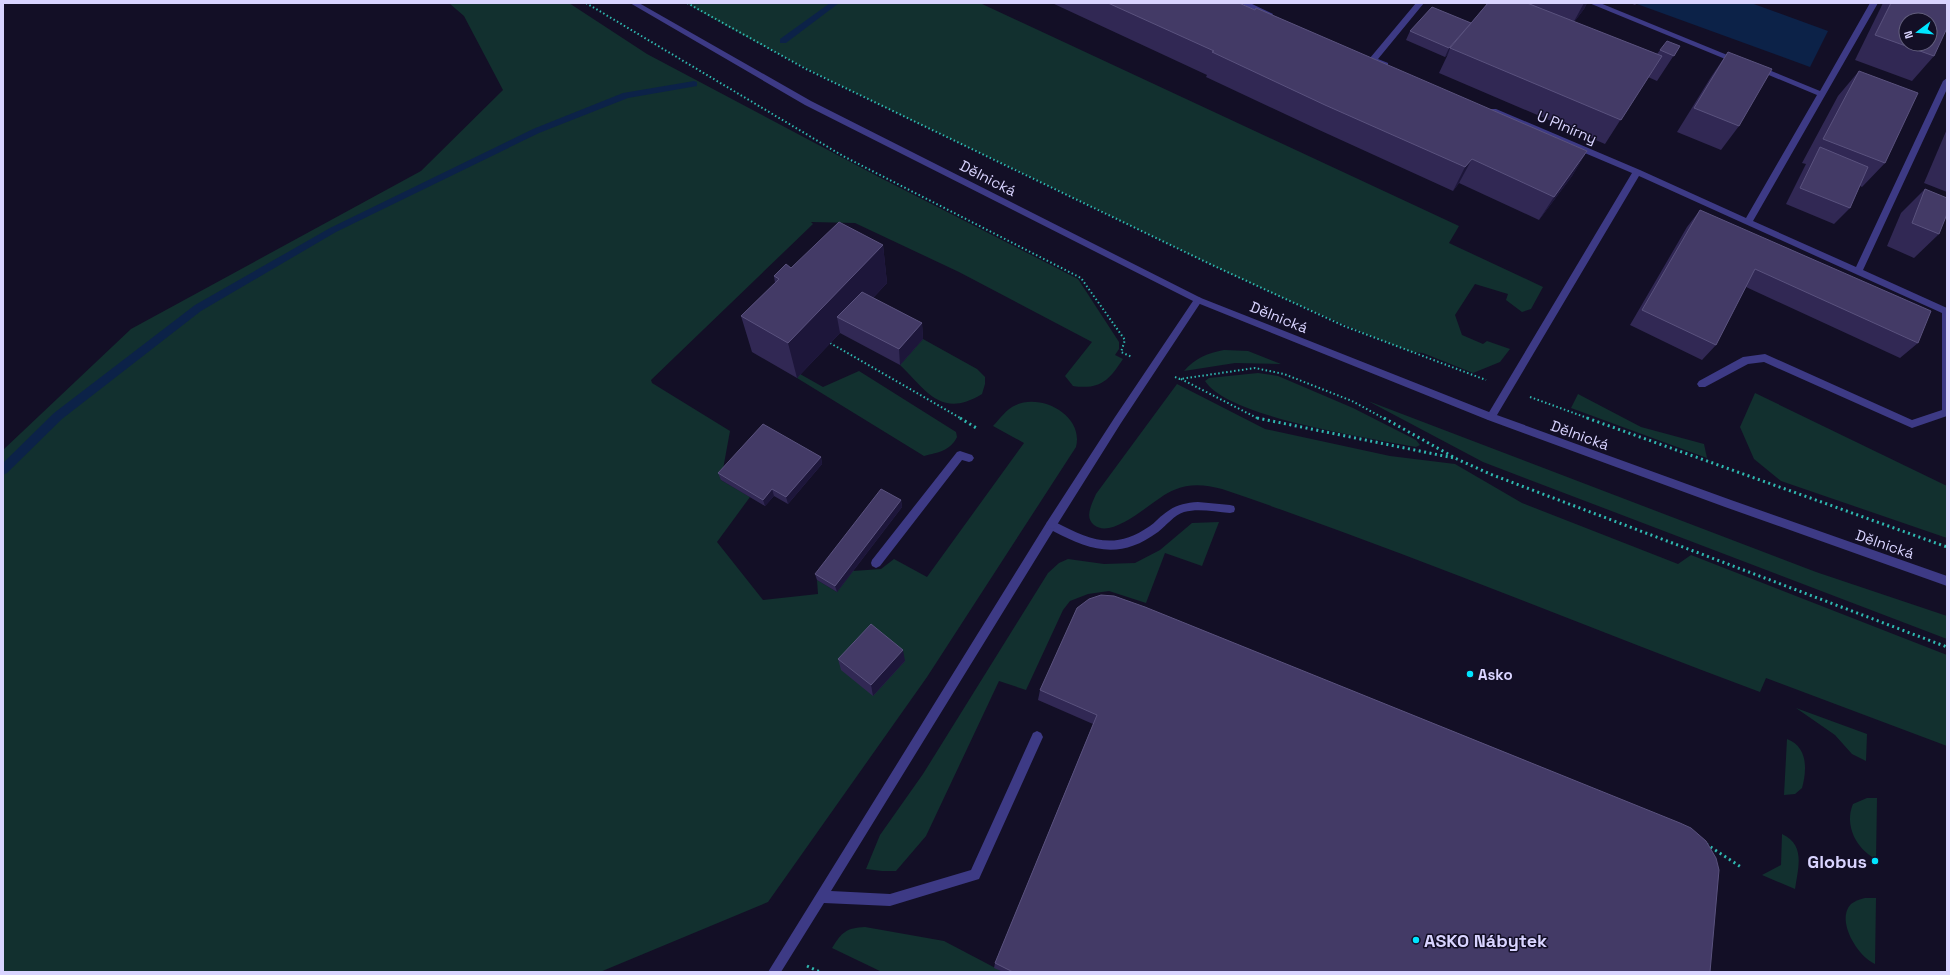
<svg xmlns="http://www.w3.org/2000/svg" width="1950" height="975" font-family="'Space Grotesk',sans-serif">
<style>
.green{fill:#12302f}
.water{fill:#0c2248}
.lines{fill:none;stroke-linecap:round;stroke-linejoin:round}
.stream{fill:#0c2248;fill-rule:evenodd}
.path-far1{stroke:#2fb8b0;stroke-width:2;stroke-dasharray:1.5 2.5;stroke-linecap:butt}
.path{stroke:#2fb8b0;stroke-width:3;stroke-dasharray:2 3.5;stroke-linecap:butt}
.service{fill:#3d3a85;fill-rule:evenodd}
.minor{fill:#3d3a85;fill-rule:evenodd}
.tertiary{fill:#3d3a85;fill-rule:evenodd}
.wall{fill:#312854}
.shaded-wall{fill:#1d163a}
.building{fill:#433a66;stroke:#5a527e;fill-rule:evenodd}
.poi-dot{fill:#00e5ff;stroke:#130f26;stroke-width:1.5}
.labels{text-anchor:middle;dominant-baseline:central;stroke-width:3;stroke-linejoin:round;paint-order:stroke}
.street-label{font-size:15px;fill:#d9d4ff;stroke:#130f26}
.poi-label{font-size:15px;font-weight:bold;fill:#d9d4ff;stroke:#130f26;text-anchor:start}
.near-poi-label{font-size:18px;font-weight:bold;fill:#d9d4ff;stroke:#130f26;text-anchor:end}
</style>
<rect width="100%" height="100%" fill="#130f26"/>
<g class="green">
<path d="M449,3H569L647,54L877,176L1078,279L1119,342V349L1115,355L1123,359C1109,380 1101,390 1073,386L1065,376L1092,342L959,272L855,223L811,222L813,224L651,380L652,383L730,431L721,480L750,497L717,542L763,600L818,594L817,580L837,592L853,571L881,569L894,559L927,577L1024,443L993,426C1000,419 1006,409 1016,405C1042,393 1084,416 1076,447L927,677L768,902L600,972H3V450L131,329L421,171L503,90L464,16Z"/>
<path d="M686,3H980L1459,226L1449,243L1543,287L1531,309L1522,312L1506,300L1508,294L1475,284L1455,315L1462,335L1483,344L1487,341L1510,349L1500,362L1473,373L1423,353L1412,352C1284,303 1161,240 1037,180C919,123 799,69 686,3Z"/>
<path d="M923,339L977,369L985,377V384L982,394C941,419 927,391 900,365Z"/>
<path d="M1224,350L1248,351L1281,364L1235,363L1184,371C1195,358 1208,353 1224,350Z"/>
<path d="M859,371L956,432L957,437C950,451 939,452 924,456L797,378L800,374L823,387Z"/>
<path d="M1258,373L1278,376L1353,408L1416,440L1420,445L1416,447C1370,438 1229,418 1205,381L1209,378Z"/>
<path d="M1177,384L1265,429L1390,456L1455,464L1522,503L1678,564L1691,555L1947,655V746L1766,678L1760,692C1581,625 1404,551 1222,489C1205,485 1191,483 1174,490C1156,496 1114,541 1094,525C1084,517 1092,504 1096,494Z"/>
<polygon points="1755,393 1947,486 1947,538 1781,481 1754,459 1740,427"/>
<polygon points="1578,394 1641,427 1704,444 1707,458 1571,408"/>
<polygon points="1368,401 1816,572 1947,616 1947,639 1483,462"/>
<polygon points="1219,522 1202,566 1165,553 1146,603 1109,591 1088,594 1070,601 1063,610 1026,690 999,681 926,836 896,871 882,871 866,869 880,835 923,774 1048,573 1059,563 1068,559 1104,564 1135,563 1160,550 1192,523"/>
<polygon points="1796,708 1867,734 1866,761 1852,754 1835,735"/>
<path d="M1787,739C1808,747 1807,770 1802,788L1795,794L1784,795Z"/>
<path d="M1867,798H1877L1876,859C1856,849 1844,825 1853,804Z"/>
<path d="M1782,834C1806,845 1798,868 1795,889L1762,875L1781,865Z"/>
<path d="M1865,898H1876L1875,964C1858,957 1835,920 1851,904C1855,901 1860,899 1865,898Z"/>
<path d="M865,927L944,941L1003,972H882L832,948C842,932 846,928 865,927Z"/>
</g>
<polygon class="water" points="1638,3 1751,3 1828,31 1810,67 1637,4"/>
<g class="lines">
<g class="stream">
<polygon points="830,3 839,3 786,43 780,43 780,39"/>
<polygon points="694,81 697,82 697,86 628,98 539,133 336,232 201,311 62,419 7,473 3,475 3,463 54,413 195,305 330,228 533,129 623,93"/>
</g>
<g class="path-far1">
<polyline points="586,3 843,156 1081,278 1125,340 1121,352 1132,357"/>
<polyline points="687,3 806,69 1210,264 1344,326 1486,380"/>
<polyline points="830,343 962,419"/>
<polyline points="1175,377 1180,379 1255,368 1284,374 1352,401 1385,419"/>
<polyline points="1181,379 1259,419"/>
<polyline points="1530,397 1590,419"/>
</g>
<g class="path">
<polyline points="960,418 978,429"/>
<polyline points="1257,418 1454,458"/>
<polyline points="1384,418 1457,459 1490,474 1947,647"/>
<polyline points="1587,418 1947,547"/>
<polyline points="1706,844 1741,867"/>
<polyline points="807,966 820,972"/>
</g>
<g class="service">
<polygon points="1240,3 1250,3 1273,14 1272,16 1266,16"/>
<polygon points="1416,3 1424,3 1378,59 1388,63 1388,67 1382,67 1370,62 1370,58"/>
<polygon points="1589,3 1600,3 1742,61 1741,63 1735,63"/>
<polygon points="1870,3 1878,3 1753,221 1856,267 1943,81 1947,78 1947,89 1863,270 1947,308 1947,416 1912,428 1764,362 1748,364 1705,387 1699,387 1697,384 1699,381 1743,357 1765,354 1912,420 1942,410 1942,313 1639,176 1494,420 1488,420 1486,417 1488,414 1632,173 1490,113 1490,109 1496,109 1640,170 1746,218 1817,95 1752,68 1756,66 1759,66 1820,91"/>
<polygon points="960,451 972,455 974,458 972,461 969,462 962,460 880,566 876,568 872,566 871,563 872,560 957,452"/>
<path d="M1198,502L1230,505L1234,506L1235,509L1234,512L1230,513C1215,512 1199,508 1184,512C1174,515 1166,526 1158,532C1120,560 1091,551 1053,531L831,891L890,894L971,870L1033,733L1037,731L1041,733L1043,737L979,879L890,906L824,903L781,972H768L1047,522L1051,521L1055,522C1090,540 1114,551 1150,526C1155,523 1159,517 1164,514C1175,505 1184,503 1198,502Z"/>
</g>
<polygon class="minor" points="1198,297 1201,298 1202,300 1201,302 1121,423 1055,528 1051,529 1047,528 1046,525 1047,522 1115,417 1195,298"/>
<polygon class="tertiary" points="630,3 639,3 811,101 1201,298 1494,414 1731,500 1947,576 1947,586 1725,507 1488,420 1195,302 805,105"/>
</g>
<g class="wall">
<polygon points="1052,3 1239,3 1587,151 1572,176 1539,220 1459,183 1453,191 1317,129 1206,77 1207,75"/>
<polygon points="1488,3 1587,3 1584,9 1574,22 1657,54 1660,50 1680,46 1657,81 1648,77 1605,144 1439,73 1448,54 1445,57 1406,40 1410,31 1471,23"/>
<polygon points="1630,3 1637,3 1635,5"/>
<polygon points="1883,3 1947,3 1934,56 1912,81 1855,60"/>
<polygon points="1728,52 1739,126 1721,150 1677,132 1711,77"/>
<polygon points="1859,71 1885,163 1862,187 1860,186 1850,208 1834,224 1786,204 1806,164 1802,163 1838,96"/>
<polygon points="1947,129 1947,192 1924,183"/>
<polygon points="1925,189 1939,234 1914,258 1887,246 1901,213"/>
<polygon points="1700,210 1918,343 1900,358 1746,287 1716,345 1702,360 1630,325 1687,227"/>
<polygon points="883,245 887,283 873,298 922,323 923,339 900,365 840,333 797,378 752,352 741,316 775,283 774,276 791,268"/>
<polygon points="821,457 822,464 788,504 774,496 765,506 721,480 718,473"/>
<polygon points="901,500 902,507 837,592 817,580 815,574"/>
<polygon points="838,659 905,661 873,696 841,670"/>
<polygon points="1040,690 1710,972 1003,972 994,968 995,963 1093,724 1038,700"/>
</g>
<g class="shaded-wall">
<polygon points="1584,3 1587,3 1584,9 1572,25"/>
<polygon points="1471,23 1450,48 1448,54 1445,57 1449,48"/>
<polygon points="1587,151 1572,176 1539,220 1554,197"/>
<polygon points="1472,159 1459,183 1453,191 1465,167"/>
<polygon points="883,245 887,283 849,323 837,317 840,333 797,378 788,343"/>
<polygon points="922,323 923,339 900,365 899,349"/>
<polygon points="821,457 822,464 788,504 786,497"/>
<polygon points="772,489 774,496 765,506 763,500"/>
<polygon points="901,500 902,507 837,592 835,586"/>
<polygon points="903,650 905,661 873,696 871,685"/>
</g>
<g class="building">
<polygon points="1108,3 1239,3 1255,10 1256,8 1587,151 1554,197 1472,159 1465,167 1325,105 1212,52 1214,51"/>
<polygon points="1488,3 1527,3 1662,56 1621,120 1450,48"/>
<path d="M1891,3H1947V28L1934,56L1875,35ZM1906,20H1930V44H1906Z"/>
<polygon points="1432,7 1471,23 1449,48 1410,31"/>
<polygon points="1667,41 1680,46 1674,56 1660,50"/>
<polygon points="1728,52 1772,69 1739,126 1694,108"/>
<polygon points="1859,71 1918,93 1885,163 1823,139"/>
<polygon points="1820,147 1868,167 1850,208 1800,188"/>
<polygon points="1925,189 1947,198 1947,214 1939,234 1912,223"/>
<polygon points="1700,210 1931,311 1918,343 1755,269 1716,345 1642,310"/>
<polygon points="839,222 883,245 788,343 741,316 779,279 774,276 786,264 791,268"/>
<polygon points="862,292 922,323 899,349 837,317"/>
<polygon points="763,424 821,457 786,497 772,489 763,500 718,473"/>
<polygon points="881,489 901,500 835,586 815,574"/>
<polygon points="1101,595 1114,596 1145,607 1680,823 1691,828 1706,841 1716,858 1719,870 1710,972 1013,972 995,963 1097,715 1040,690 1077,608 1089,599"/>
<polygon points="871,624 903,650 871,685 838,659"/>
</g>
<g class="poi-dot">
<circle cx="1470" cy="674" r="4"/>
<circle cx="1875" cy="861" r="4"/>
<circle cx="1416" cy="940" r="4"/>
</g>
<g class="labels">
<g class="street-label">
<text transform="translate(1567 127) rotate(23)">U Plnírny</text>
<text transform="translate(988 178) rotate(27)">Dělnická</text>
<text transform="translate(1279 317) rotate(22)">Dělnická</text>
<text transform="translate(1580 435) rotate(20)">Dělnická</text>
<text transform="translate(1885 544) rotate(19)">Dělnická</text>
</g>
<g class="poi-label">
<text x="1478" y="674">Asko</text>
</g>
<g class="near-poi-label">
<text x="1867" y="861">Globus</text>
<text x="1424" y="940" text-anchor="start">ASKO Nábytek</text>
</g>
</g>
<rect width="1950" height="975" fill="none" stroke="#d9d4ff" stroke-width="8"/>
<g transform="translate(1918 32) rotate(254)"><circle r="19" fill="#130f26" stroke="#625e7d"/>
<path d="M0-3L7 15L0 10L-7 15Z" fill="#00e5ff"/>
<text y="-6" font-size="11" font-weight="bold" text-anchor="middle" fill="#d9d4ff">N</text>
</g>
</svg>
